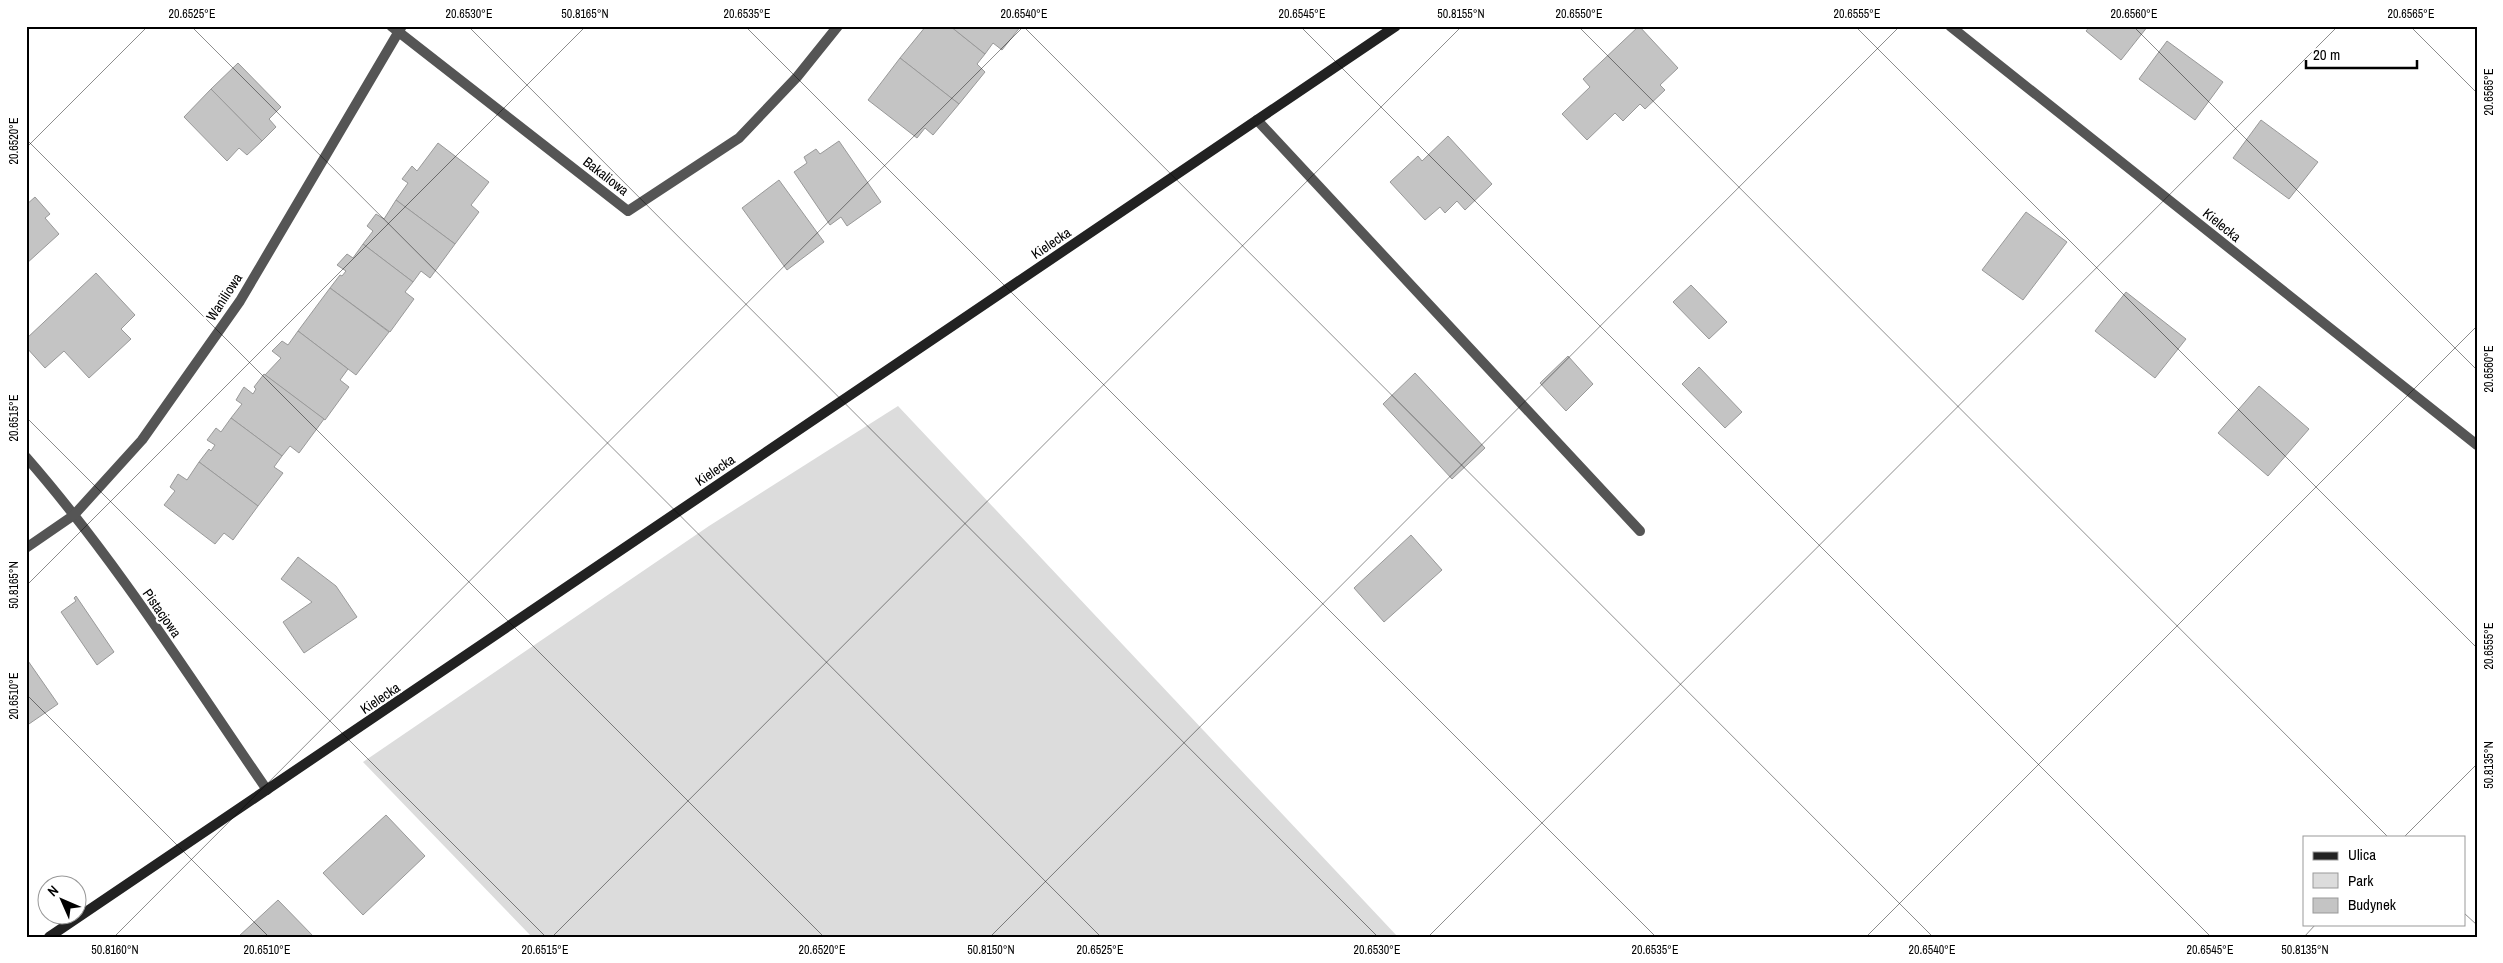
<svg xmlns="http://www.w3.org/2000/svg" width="2503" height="963" font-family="'Archivo Narrow',sans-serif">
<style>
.green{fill:#dcdcdc}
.building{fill:#c4c4c4;stroke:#999}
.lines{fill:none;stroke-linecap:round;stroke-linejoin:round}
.lane{stroke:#555;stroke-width:10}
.street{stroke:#555;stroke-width:10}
.secondary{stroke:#222;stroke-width:10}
.ticks{fill:none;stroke:#000;stroke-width:1;stroke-opacity:0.45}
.labels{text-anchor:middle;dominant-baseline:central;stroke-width:4.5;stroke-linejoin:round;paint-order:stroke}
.street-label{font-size:14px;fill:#000;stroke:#fff}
.neatline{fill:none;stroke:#000;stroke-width:2}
.ticks-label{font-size:12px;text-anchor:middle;fill:#000}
</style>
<rect width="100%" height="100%" fill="#fff"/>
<polygon class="green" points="898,406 1398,937 532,937 363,762 709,526"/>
<g class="building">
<polygon points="926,26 950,26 985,54 977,64 985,72 959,104 900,58"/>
<polygon points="950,26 1021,26 1002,50 993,43 985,54"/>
<polygon points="1639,26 1678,68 1660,85 1665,90 1645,109 1640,104 1623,121 1615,113 1587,140 1562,114 1590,87 1583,79"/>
<polygon points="2090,26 2148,26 2121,60 2086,31"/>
<polygon points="2167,41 2223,82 2195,120 2139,79"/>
<polygon points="900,58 959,104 933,135 925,128 917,138 868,100"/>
<polygon points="238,63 281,107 269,119 276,127 262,141 211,89"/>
<polygon points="211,89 262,141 247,155 239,148 227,161 184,117"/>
<polygon points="2261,120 2318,162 2289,199 2233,158"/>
<polygon points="1448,136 1492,184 1465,210 1457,201 1445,213 1440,207 1425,220 1390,182 1418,156 1422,161"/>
<polygon points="839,141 881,202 847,226 841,217 830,225 794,172 807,163 804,157 816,149 820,154"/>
<polygon points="438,143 489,182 471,205 479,212 455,244 396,200 408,183 402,179 412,166 417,171"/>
<polygon points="779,180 824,242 787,270 742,208"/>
<polygon points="35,197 50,214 45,218 59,234 26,264 26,205"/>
<polygon points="396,200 455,244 430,278 421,271 413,282 363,244 373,231 367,226 376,214 384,219"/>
<polygon points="2026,212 2067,242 2023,300 1982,270"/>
<polygon points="363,244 413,282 405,292 414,299 390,332 330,288 340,275 342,276 346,271 337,265 347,254 353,258"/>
<polygon points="96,273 135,315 121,329 131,339 89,378 64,351 45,368 26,347 26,339"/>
<polygon points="1691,285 1727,322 1709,339 1673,302"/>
<polygon points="330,288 389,332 356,375 298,331"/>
<polygon points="2126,292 2186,339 2155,378 2095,331"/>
<polygon points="298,331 348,369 340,380 349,387 325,420 265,375 281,358 272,351 282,341 288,345"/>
<polygon points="1568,356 1593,384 1566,411 1540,383"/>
<polygon points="1699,367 1742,412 1725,428 1682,384"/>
<polygon points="1415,373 1485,448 1452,479 1383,404"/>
<polygon points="264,374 324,419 299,453 290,446 282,456 231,418 242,404 236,400 242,390 244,387 253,394 256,389 254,387"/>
<polygon points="2259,386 2309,429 2268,476 2218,433"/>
<polygon points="231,418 282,456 274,467 283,473 258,506 199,462 209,449 211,451 215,445 207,440 216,428 221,432"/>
<polygon points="199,462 258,506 233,540 224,533 215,544 164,505 175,491 170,487 178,474 187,480"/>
<polygon points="1411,535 1442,570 1384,622 1354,588"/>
<polygon points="298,557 336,586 357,617 304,653 283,622 312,602 281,579"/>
<polygon points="76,596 114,652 97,665 61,612 76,601 74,598"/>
<polygon points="26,658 58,704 26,726"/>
<polygon points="386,815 425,856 363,915 323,873"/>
<polygon points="278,900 314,937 238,937"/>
</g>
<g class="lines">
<polyline class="lane" points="1257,120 1640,531"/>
<g class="street">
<polyline points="391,26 628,211 739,138 797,77 838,26"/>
<polyline points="1950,26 2477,445"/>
<path d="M26,457C116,560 190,678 267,790"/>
<polyline points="26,548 74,515 142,440 240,301 402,26"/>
</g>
<polyline class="secondary" points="49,937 1396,26"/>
</g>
<path class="ticks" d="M191,26L1101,937M468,26L1378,937M745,26L1656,937M1023,26L1933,937M1300,26L2211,937M1578,26L2388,837M1855,26L2477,648M2133,26L2477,370M2410,26L2477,93M26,139L824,937M26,148L148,26M26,417L546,937M26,586L586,26M26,694L269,937M2404,837L2477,764M2464,913L2477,925M114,937L1024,26M552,937L1462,26M990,937L1900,26M1428,937L2338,26M1866,937L2477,326M2304,937L2316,924"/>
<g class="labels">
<g class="street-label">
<text transform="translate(606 176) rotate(38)">Bakaliowa</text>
<text transform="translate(2222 225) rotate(39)">Kielecka</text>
<text transform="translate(1051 243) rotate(-34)">Kielecka</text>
<text transform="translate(224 297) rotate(-57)">Waniliowa</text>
<text transform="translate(715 470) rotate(-34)">Kielecka</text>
<text transform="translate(162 613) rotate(55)">Pistacjowa</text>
<text transform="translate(380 698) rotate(-34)">Kielecka</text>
</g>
</g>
<rect width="2503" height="963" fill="none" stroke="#ffffff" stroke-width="55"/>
<rect x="2303" y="836" width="162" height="90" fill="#ffffff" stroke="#999999"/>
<rect x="2313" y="852" width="25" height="8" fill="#222222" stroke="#999999"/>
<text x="2348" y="860" font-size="15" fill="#000000">Ulica</text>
<rect x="2313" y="873" width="25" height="15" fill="#dcdcdc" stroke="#999999"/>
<text x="2348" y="886" font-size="15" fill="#000000">Park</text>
<rect x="2313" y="898" width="25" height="15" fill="#c4c4c4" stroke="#999999"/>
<text x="2348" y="910" font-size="15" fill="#000000">Budynek</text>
<g transform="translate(62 900) rotate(315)"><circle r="24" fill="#ffffff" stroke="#999999"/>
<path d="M0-4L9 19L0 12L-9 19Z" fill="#000000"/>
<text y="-8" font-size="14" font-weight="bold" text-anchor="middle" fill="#000000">N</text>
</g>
<path d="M2306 60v8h111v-8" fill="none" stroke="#000000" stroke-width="2.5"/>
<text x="2313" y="60" font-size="15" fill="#000000" stroke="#ffffff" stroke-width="4" paint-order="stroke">20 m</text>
<rect x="28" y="28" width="2448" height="908" class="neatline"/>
<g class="ticks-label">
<text x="192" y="18">20.6525°E</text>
<text x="469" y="18">20.6530°E</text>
<text x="585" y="18">50.8165°N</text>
<text x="747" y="18">20.6535°E</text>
<text x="1024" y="18">20.6540°E</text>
<text x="1302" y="18">20.6545°E</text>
<text x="1461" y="18">50.8155°N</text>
<text x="1579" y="18">20.6550°E</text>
<text x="1857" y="18">20.6555°E</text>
<text x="2134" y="18">20.6560°E</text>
<text x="2411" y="18">20.6565°E</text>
<text transform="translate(2489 92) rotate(-90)" y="4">20.6565°E</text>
<text transform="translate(14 141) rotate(-90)" y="4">20.6520°E</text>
<text transform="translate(2489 369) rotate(-90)" y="4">20.6560°E</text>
<text transform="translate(14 418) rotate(-90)" y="4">20.6515°E</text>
<text transform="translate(14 585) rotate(-90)" y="4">50.8165°N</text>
<text transform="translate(2489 646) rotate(-90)" y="4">20.6555°E</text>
<text transform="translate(14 696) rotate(-90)" y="4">20.6510°E</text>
<text transform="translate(2489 765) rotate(-90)" y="4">50.8135°N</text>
<text x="115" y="954">50.8160°N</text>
<text x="267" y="954">20.6510°E</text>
<text x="545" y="954">20.6515°E</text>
<text x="822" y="954">20.6520°E</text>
<text x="991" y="954">50.8150°N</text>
<text x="1100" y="954">20.6525°E</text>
<text x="1377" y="954">20.6530°E</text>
<text x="1655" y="954">20.6535°E</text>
<text x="1932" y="954">20.6540°E</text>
<text x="2210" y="954">20.6545°E</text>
<text x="2305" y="954">50.8135°N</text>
</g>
</svg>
